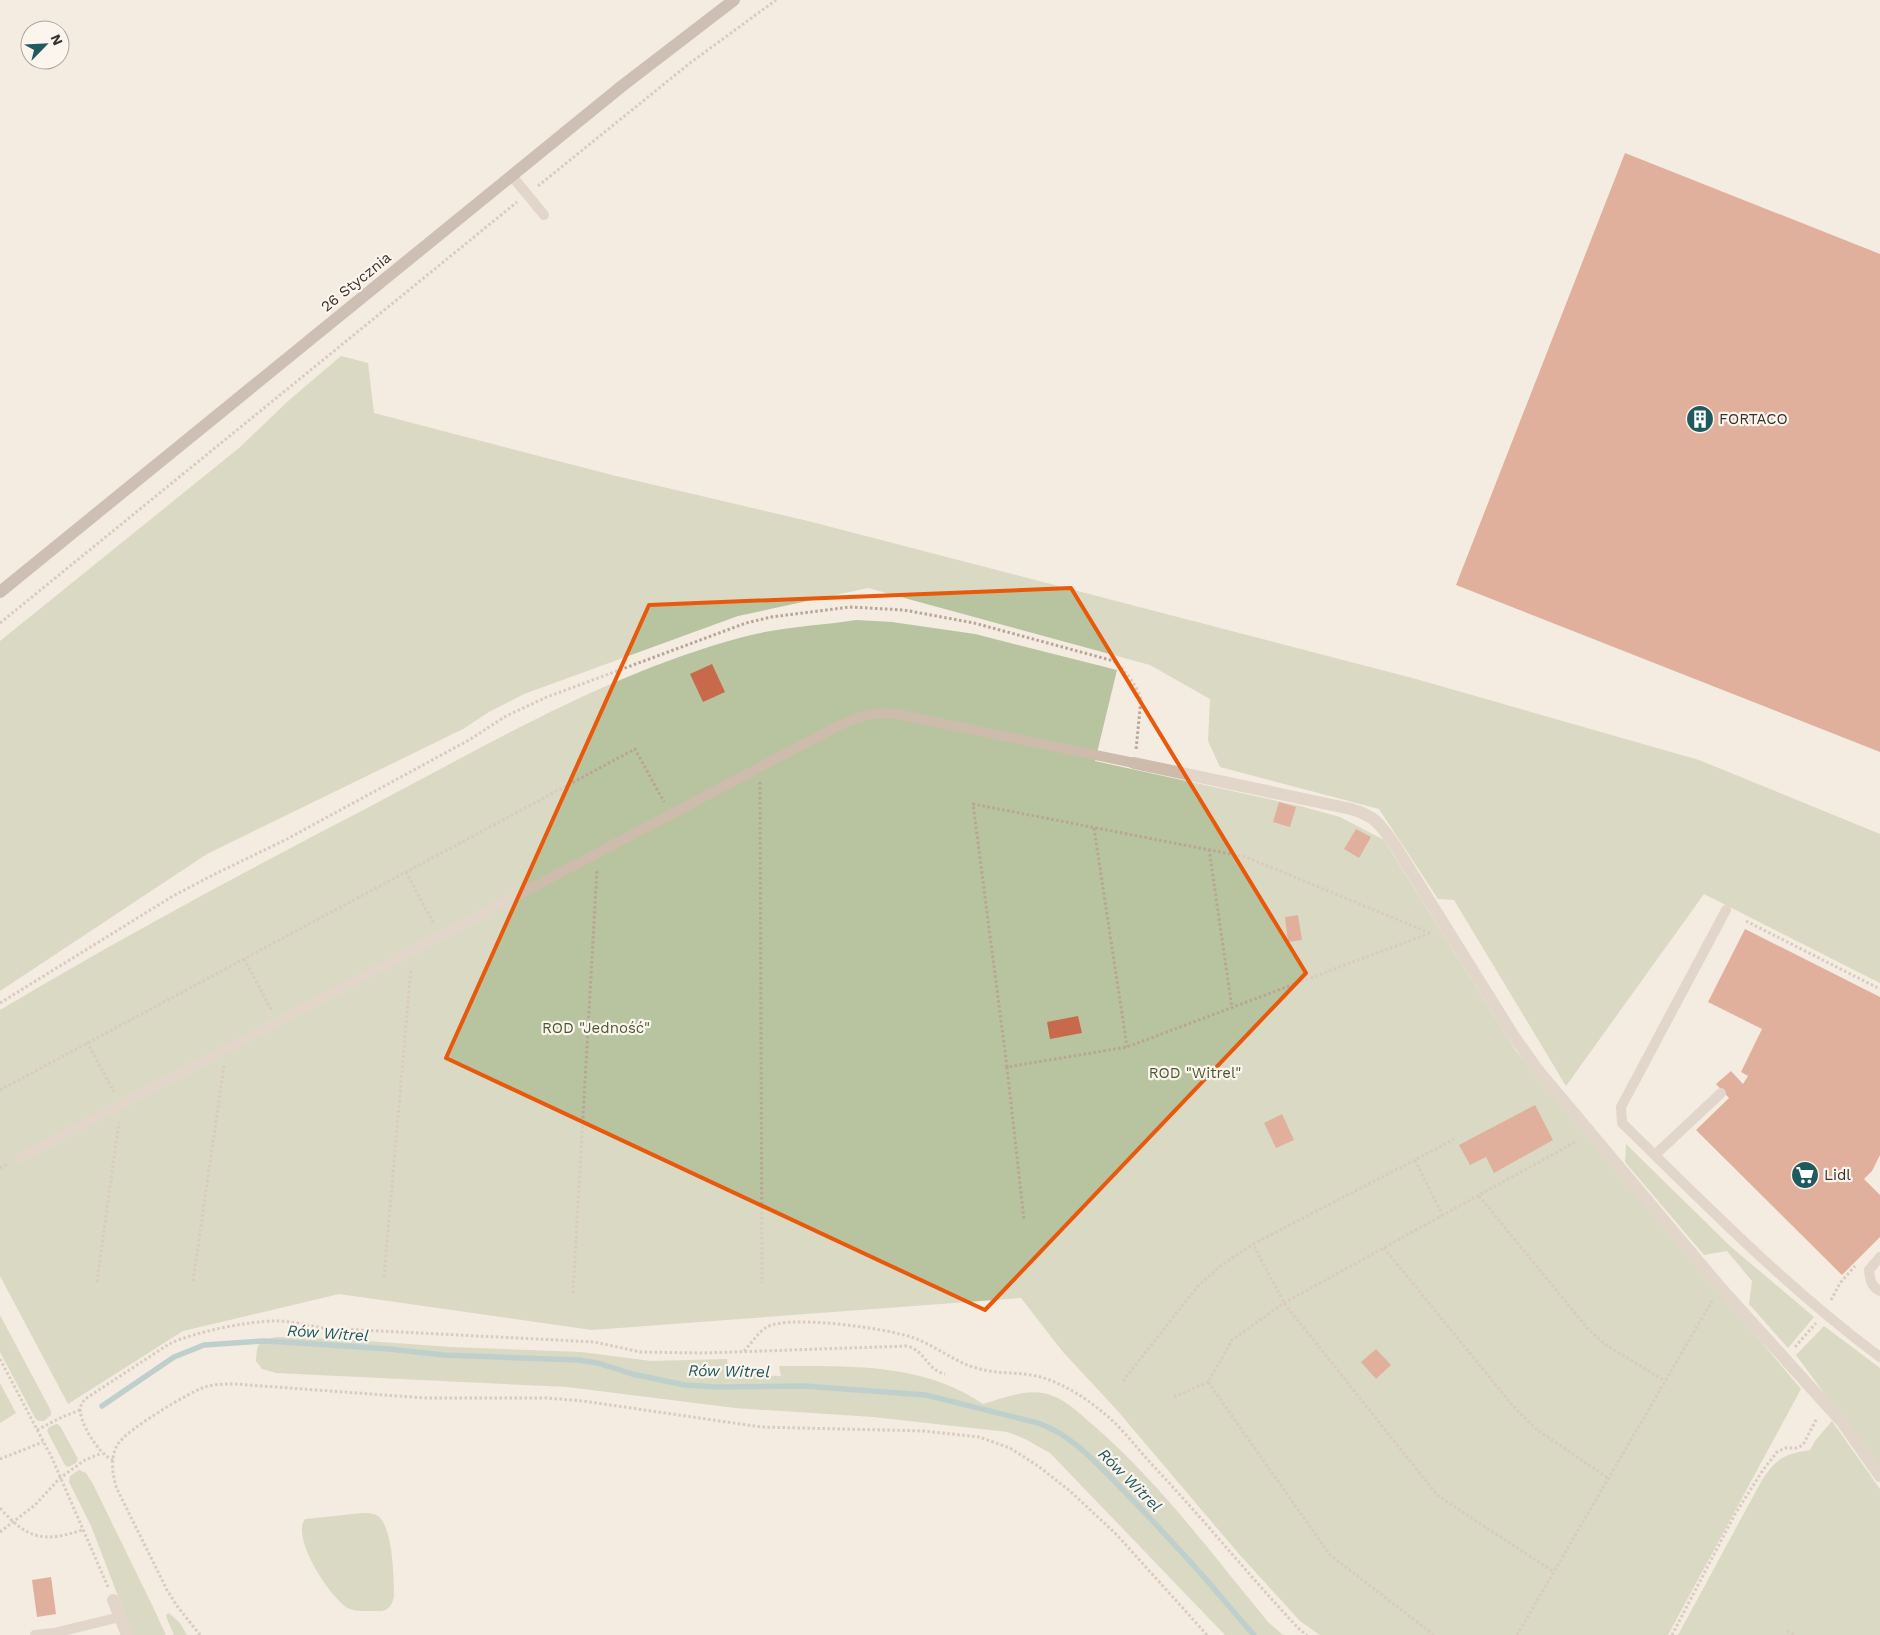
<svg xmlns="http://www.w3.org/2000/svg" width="1880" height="1635" font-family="'Work Sans',sans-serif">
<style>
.green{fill:#b8c4a0}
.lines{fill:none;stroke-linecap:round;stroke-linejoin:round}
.stream{stroke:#7fb0b2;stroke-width:5.5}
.building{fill:#c8694b}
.path{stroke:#b9a596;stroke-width:3;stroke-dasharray:2.5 2.5;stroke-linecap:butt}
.lane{stroke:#cdbbac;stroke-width:10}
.street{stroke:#cdbbac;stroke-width:12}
.secondary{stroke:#a18a7d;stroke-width:12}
.marked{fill:none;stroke:#e8590c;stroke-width:4;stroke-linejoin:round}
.labels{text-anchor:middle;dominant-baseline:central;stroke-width:4.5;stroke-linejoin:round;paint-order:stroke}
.street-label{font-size:15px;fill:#3b302b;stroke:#fbf5ee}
.poi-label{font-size:15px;fill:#3b302b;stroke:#fbf5ee;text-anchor:start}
.park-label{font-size:15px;fill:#4a5a2e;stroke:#fbf5ee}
.water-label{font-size:16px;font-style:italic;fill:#1f5a5e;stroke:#fbf5ee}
</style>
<rect width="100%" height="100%" fill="#f4ebe1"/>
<g class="green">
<polygon points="341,356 368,363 374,413 612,475 808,521 1416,679 1699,760 1880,834 1880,983 1704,894 1566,1086 1454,900 1438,899 1379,809 1220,767 1208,741 1210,699 1150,665 868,588 738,616 524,694 489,712 463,729 207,854 0,991 0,641 239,448 287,402"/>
<path d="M856,620L892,622L975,634L1117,670L1095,761L1300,806L1340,817L1384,840L1516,1051L1801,1389L1668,1635H1320L1300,1621L1239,1554L1116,1409L1063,1352L1021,1298L592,1330L339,1294L183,1331L68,1404L0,1276V1010C121,938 246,871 371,806C491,743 611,672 743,637C779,627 818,626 856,620Z"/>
<polygon points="1626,1144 1730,1246 1814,1317 1788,1348 1749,1304 1752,1281 1727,1251 1704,1255 1625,1162"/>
<polygon points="0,1315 51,1411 51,1415 44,1421 38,1421 35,1418 0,1352"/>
<polygon points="1824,1326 1880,1368 1880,1469 1796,1355"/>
<path d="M277,1337L338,1339L451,1347L581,1352L651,1361L727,1359L729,1374L781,1376L779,1366C849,1366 924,1363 983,1404C1004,1398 1032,1386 1053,1396C1069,1402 1081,1415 1093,1425C1159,1482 1212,1554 1268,1622L1283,1635H1225L1050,1453L1025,1439L1008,1432L873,1417L735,1408L567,1387L276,1373L262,1369L256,1361C257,1342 259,1340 277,1337Z"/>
<polygon points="0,1383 16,1413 0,1423"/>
<path d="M1832,1421L1880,1489V1635H1678L1762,1480C1777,1458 1784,1454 1810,1450L1815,1441Z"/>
<polygon points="57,1424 60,1426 78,1459 76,1463 68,1467 65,1465 47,1431 49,1427"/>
<polygon points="79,1470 86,1473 93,1484 152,1605 166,1635 133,1635 91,1526 69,1482 70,1476"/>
<path d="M363,1513C368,1513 373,1513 378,1516C393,1527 394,1579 394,1596C392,1607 387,1612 376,1611C367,1611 353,1612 346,1607C329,1595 291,1538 305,1519Z"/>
<polygon points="169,1613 180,1623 187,1635 174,1635 167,1619 166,1615"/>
</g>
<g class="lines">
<path class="stream" d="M102,1406L174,1357L204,1345L263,1341L300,1343L389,1349L443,1355L578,1360L598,1363L632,1374L685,1385L716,1387L804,1386L926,1395L1038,1423C1073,1435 1098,1465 1124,1491C1151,1519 1178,1548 1204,1577C1221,1597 1237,1616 1254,1635"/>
</g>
<g class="building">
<polygon points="1625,153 1880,254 1880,752 1456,585"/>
<polygon points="712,664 725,692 703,702 690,674"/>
<polygon points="1279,802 1296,807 1290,827 1273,822"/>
<polygon points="1356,829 1371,837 1359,858 1344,849"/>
<polygon points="1298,915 1302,940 1288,942 1285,917"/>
<polygon points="1745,929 1880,997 1880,1155 1872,1171 1864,1179 1880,1195 1880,1237 1842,1275 1696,1130 1729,1098 1716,1084 1731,1071 1743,1084 1748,1076 1741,1072 1762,1029 1708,1002"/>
<polygon points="1078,1016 1082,1033 1050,1039 1047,1022"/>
<polygon points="1535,1105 1553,1140 1494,1173 1486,1157 1470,1165 1459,1145"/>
<polygon points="1282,1114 1294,1140 1276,1148 1264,1123"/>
<polygon points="1376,1349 1391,1365 1376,1379 1361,1362"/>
<polygon points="51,1577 56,1614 37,1617 32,1580"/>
</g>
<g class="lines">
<g class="path">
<polyline points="538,186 690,63 776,0"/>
<polyline points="0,623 517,202"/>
<polyline points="760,782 762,1283"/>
<polyline points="1094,828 1127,1047"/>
<polyline points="1209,849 1232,1008"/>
<polyline points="406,872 434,924"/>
<polyline points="1746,921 1880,989"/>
<polyline points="1430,933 1246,857 973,804 1007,1067 1127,1047 1430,933 1431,933"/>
<polyline points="244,959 272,1011"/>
<path d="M0,1003L173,896L213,875L287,839L469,740L506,716L547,697L746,623L771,617L850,607L904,610L974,623L1114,661C1124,670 1137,685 1141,699L1136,750"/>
<polyline points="87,1042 114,1092"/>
<polyline points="1007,1067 1024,1220"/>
<polyline points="0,1090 635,749 664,802"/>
<polyline points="1415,1160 1253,1244 1284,1303 1438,1496 1554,1572"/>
<polyline points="0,1168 8,1164"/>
<polyline points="1479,1196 1588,1329 1606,1345 1665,1381"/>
<polyline points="1443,1216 1415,1160 1454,1139"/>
<polyline points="1384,1248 1513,1406 1536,1429 1608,1478"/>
<polyline points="384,1277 411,968"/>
<polyline points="193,1281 224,1066"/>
<polyline points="97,1282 119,1122"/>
<polyline points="573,1293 597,870"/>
<polyline points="1831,1300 1840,1283 1855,1266"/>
<polyline points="1795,1347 1816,1323"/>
<path d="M744,1351C751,1344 758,1332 767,1327C789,1314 896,1329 919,1340C940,1349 958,1364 980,1369C998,1374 1018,1372 1037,1376C1061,1382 1086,1398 1105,1414C1124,1430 1140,1452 1157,1470C1206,1522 1251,1578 1300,1630L1307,1635"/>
<polyline points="0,1359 52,1458 108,1587"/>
<polyline points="1123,1381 1197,1287 1219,1267 1253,1244"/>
<polyline points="1174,1397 1208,1382"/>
<polyline points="37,1430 62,1417 80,1410"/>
<polyline points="0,1459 43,1442"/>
<path d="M113,1460C100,1456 76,1419 81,1406C81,1403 84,1401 85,1399L169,1344C194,1332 248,1321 276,1321C292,1321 307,1325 322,1328L595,1342L640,1352L703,1353L908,1346C927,1353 926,1369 945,1374"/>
<path d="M0,1508C27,1539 44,1543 82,1530"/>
<polyline points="0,1532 35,1505 60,1478 85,1460 102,1453"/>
<polyline points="1787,1631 1795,1635"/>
<path d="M200,1635L177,1606L167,1590L117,1489C112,1475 110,1456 118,1444C126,1430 192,1390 208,1386C217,1384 226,1384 235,1384L425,1398H546L583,1401L761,1427L924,1431L979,1437L1010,1448L1038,1466L1070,1491L1117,1535L1207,1635"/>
<polyline points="1434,1635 1330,1555 1208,1382 1232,1340 1284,1303 1577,1141"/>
<polyline points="1517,1635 1712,1301"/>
<polyline points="1672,1635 1735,1514 1763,1470 1777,1452 1785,1448 1796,1448 1803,1445 1817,1418"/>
</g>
<g class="lane">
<polyline points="512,176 544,215"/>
<path d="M1726,910L1621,1107L1622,1123C1705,1204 1787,1288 1880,1357"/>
<polyline points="1655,1155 1721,1093"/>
<path d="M20,1158L838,726C863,715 874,711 902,715L1134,763"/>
<path d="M1880,1257L1869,1270C1870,1279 1871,1287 1880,1291"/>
<polyline points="35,1635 54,1633 120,1617"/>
</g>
<g class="street">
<path d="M1134,763L1351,809C1375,816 1380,824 1394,844L1513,1035L1537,1069L1720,1287L1842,1422L1880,1476"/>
<polyline points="113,1600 127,1635"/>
</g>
<polyline class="secondary" points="0,592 622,86 734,0"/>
</g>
<path d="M0 0H1880V1635H0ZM1071,588L1306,973L985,1310L446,1058L649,605Z" fill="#f4ebe1" fill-opacity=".55" fill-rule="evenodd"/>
<path class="marked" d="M1071,588L1306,973L985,1310L446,1058L649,605Z"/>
<defs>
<g id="building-disc" transform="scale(1.4375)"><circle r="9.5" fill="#1f5a5e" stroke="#fbf5ee"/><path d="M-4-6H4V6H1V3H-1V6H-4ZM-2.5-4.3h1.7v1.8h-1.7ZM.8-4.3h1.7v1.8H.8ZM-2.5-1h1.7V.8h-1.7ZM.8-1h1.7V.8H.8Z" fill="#fff"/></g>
<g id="supermarket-disc" transform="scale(1.4375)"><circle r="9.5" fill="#1f5a5e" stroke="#fbf5ee"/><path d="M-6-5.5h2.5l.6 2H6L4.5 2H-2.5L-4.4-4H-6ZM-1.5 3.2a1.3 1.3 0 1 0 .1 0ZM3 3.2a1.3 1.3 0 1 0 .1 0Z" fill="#fff"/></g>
</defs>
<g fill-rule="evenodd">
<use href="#building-disc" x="1700" y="419"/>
<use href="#supermarket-disc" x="1805" y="1175"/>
</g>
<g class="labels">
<g class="street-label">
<text transform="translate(356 282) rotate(-39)">26 Stycznia</text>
</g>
<g class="poi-label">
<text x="1719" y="419">FORTACO</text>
<text x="1824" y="1175">Lidl</text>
</g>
<g class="park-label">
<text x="596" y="1028">ROD "Jedność"</text>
<text x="1195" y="1073">ROD "Witrel"</text>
</g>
<g class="water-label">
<text transform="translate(328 1333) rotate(4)">Rów Witrel</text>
<text transform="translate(729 1371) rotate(1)">Rów Witrel</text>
<text transform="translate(1130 1480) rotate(45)">Rów Witrel</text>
</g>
</g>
<g transform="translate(45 45) rotate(66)"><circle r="24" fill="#fbf5ee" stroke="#aea6a0"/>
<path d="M0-4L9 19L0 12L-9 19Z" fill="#1f5a5e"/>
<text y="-8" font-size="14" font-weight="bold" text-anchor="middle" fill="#3b302b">N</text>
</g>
</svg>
